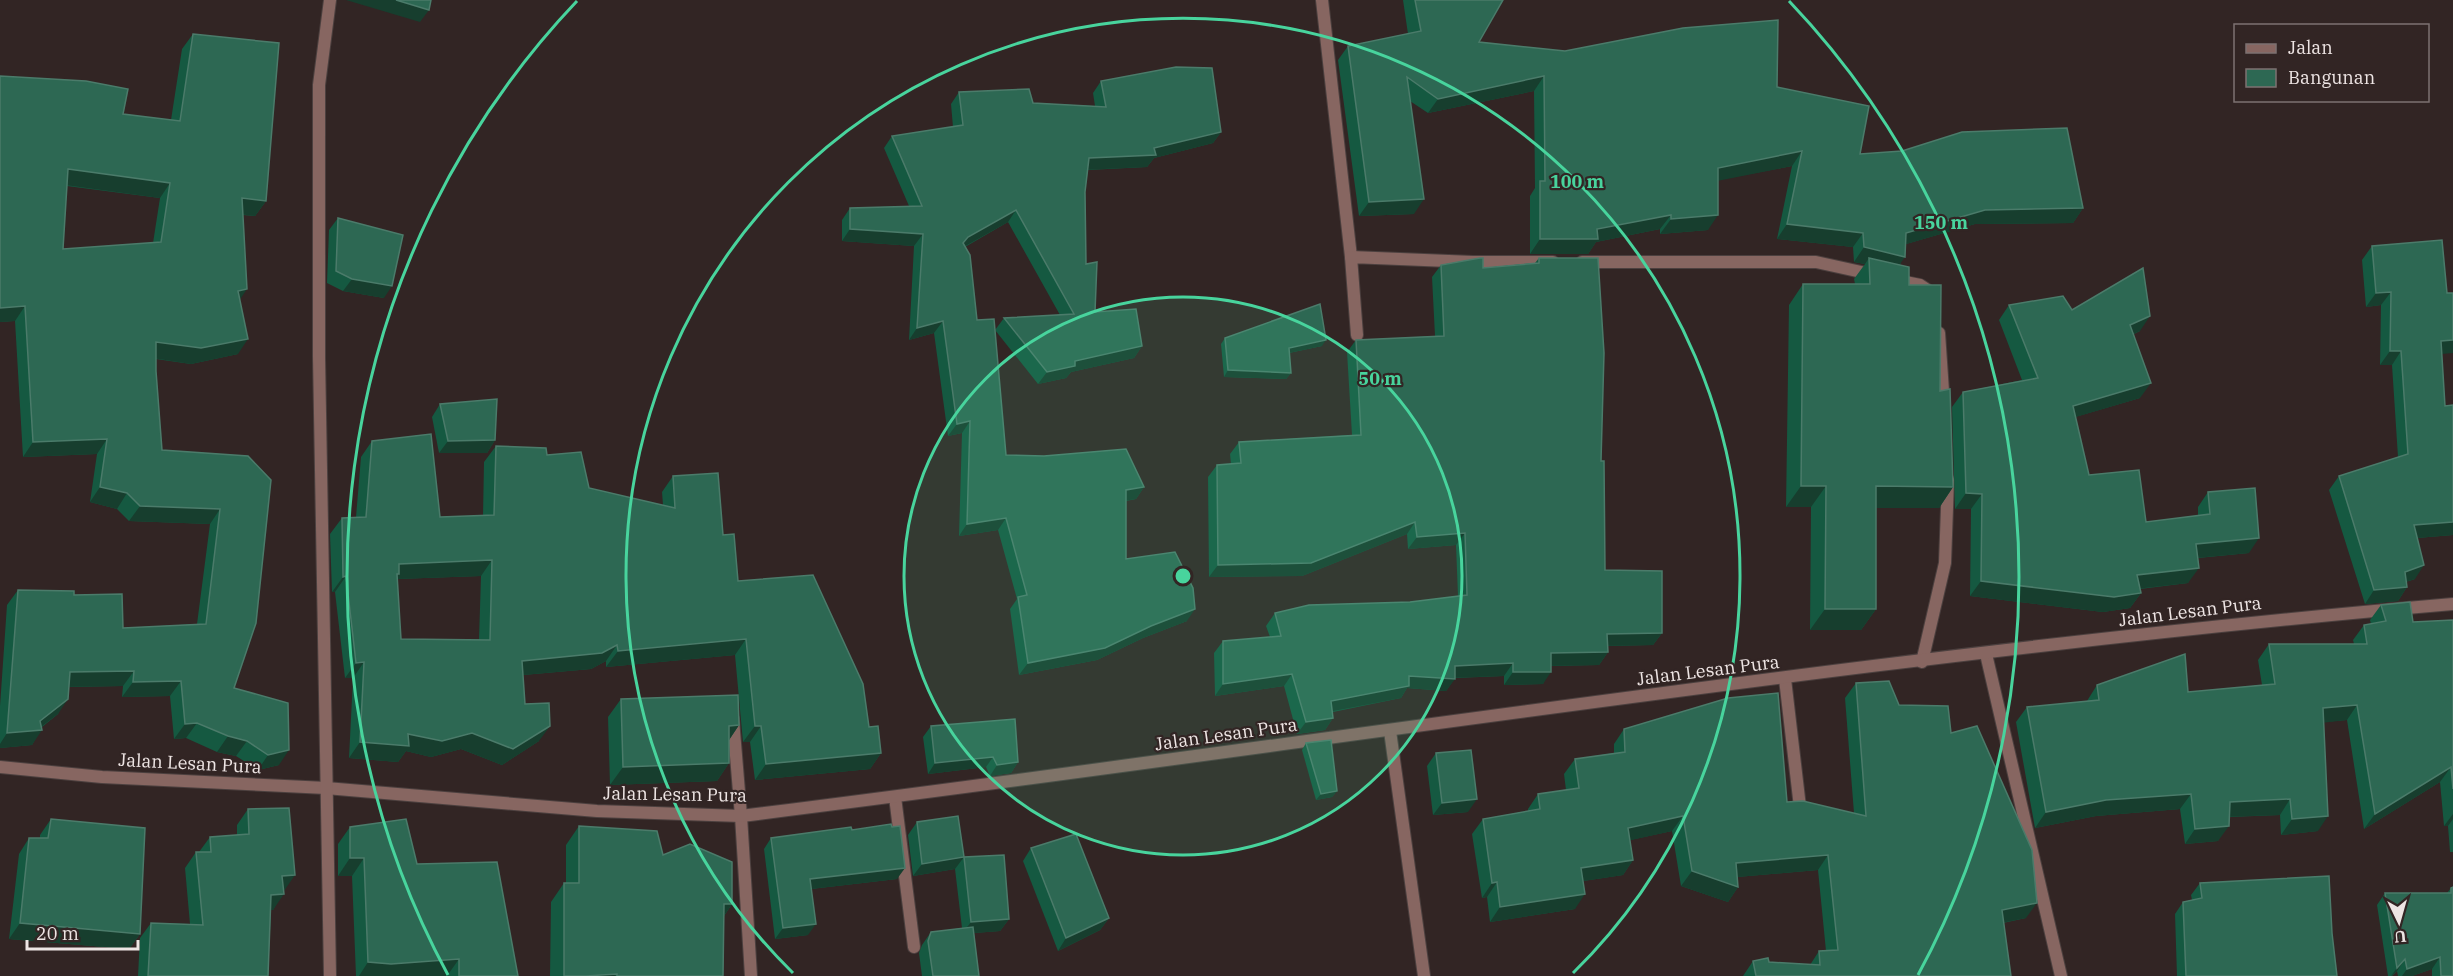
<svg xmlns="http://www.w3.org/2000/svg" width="2453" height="976" font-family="'IBM Plex Serif',serif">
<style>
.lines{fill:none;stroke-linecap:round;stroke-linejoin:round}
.service-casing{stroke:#4c403f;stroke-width:14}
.minor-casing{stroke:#4c403f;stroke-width:14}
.tertiary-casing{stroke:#4c403f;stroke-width:14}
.service{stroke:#876661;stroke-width:12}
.minor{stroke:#876661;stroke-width:12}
.tertiary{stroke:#876661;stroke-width:12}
.wall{fill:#155941;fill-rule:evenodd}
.shaded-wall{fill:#173e2e}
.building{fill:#2d6853;stroke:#4b7b6a;stroke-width:1.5;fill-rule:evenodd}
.ring{fill:none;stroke:#48d49d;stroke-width:3}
.labels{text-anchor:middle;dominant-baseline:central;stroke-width:4.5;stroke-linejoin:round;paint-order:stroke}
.street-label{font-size:18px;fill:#eee5e4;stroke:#322524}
.centre{fill:#48d49d;stroke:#322524;stroke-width:3}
.ring-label{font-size:18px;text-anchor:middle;font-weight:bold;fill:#48d49d;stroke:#322524;stroke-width:4.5;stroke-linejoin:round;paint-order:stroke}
</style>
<rect width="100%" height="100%" fill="#322524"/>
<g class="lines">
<g class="service-casing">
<g id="service">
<polyline points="733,719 741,816"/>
<polyline points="1390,731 1424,976"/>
</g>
</g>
<g class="minor-casing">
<g id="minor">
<polyline points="1322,0 1351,257"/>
<polyline points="1582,262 1816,262 1875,275"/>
<polyline points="1895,280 1920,285 1932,293"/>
<polyline points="1939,333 1944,406"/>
<polyline points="1357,335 1351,257 1473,262 1553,262"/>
<polyline points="1986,654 2061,976"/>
<polyline points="1922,662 1945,563 1948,480"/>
<polyline points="1785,679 1800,807"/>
<polyline points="895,797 914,947"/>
<polyline points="741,816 751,976"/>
</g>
</g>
<g class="tertiary-casing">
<g id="tertiary">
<path d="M0,767L102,777L326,788L597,811L741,816C1311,745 1880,653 2453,604"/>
<polyline points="330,976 319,357 319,85 330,0"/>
</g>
</g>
<use href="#service" class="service"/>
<use href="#minor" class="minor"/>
<use href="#tertiary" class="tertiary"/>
</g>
<g class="wall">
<polygon points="1403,0 1503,0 1479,42 1777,87 1860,154 2083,208 2073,223 1975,224 1906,244 1900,265 1909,285 1940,391 1953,487 1939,508 1876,508 1876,609 1861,630 1810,630 1811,507 1786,507 1789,305 1803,284 1855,284 1854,279 1865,264 1854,262 1853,247 1777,239 1792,166 1718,180 1708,230 1660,234 1660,229 1596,242 1588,254 1530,254 1530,196 1535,188 1534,91 1428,113 1410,101 1414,214 1359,216 1338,60 1348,46 1408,34"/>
<path d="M193,34L266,201L255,216L243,215L238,354L191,364L156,359V371L162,450L248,456L234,688L279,765L258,770L236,756L217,752L186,738L174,739L170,696L122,697L123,686L69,687L58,714L42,727L32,745L0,748V706L7,605L18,590L74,595L123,628L197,624L210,524L129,521L117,509L90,502L97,454L23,457L15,321L0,322V76L123,114L171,120L182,49ZM67,186L160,198L153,243L63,249Z"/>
<polygon points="1101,81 1221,132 1213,143 1154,158 1147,167 1088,170 1085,192 1086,264 1095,312 1142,346 1134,358 1071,372 1066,378 1038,384 995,330 1004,318 1060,315 1008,222 965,247 977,320 1006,455 1144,487 1136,499 1126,501 1126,559 1187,621 1143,638 1097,660 1019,675 1010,609 1017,599 998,530 959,536 962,433 948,436 934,333 909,340 914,246 842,241 842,220 850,208 909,206 884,148 892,136 953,127 951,104 959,92 1033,103 1095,106 1093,93"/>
<polygon points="338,218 384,298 343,291 327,283 329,230"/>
<polygon points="2372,246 2442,354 2445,406 2453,405 2453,535 2417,538 2415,579 2406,582 2407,587 2398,601 2365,604 2329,490 2339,476 2398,457 2392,365 2380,365 2381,305 2366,307 2362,260"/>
<polygon points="1539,258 1601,461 1605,570 1662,633 1653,645 1607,646 1608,652 1599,665 1551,666 1543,684 1504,685 1504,676 1455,678 1446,691 1407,688 1401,698 1333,712 1333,718 1325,730 1297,734 1284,686 1215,696 1214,653 1223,641 1270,637 1266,626 1275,613 1410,602 1458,596 1456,545 1408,549 1407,534 1302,576 1209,577 1208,477 1217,465 1231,464 1230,454 1239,442 1352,435 1347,352 1356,340 1435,336 1432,277 1441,265 1483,268 1535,263"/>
<polygon points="2009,305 2072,310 2140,331 2134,334 2140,398 2075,417 2089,475 2146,522 2198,516 2198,507 2208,492 2249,553 2198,558 2188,583 2140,589 2141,593 2130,608 2103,612 1970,596 1971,509 1955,509 1952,407 1963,392 2022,380 1999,320"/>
<polygon points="1225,338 1322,346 1289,353 1291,373 1286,379 1224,377 1221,344"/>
<polygon points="440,404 495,440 487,453 439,453 432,417"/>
<path d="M372,441L440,517L483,516L484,462L496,446L547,455L589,488L663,505L662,492L673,476L723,535L738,581L869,727L881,753L870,769L755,780L750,742H743L735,655L606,667V661L591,669L523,675L525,704L539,741L502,765L461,749L431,757L406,751L398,762L349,758L353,678H345L335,592H332L330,534L342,518L356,517L361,457ZM481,576L479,640L401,639L397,579Z"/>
<polygon points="2381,605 2413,622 2453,620 2453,852 2450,852 2448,826 2444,826 2440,782 2364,829 2347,720 2324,722 2318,831 2281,835 2280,815 2229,817 2218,841 2185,844 2180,809 2096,816 2035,828 2016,722 2027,707 2087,701 2097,685 2188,692 2262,685 2258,660 2269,644 2354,644 2353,640 2364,625 2371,624 2370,620"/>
<polygon points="1856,683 1951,733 2026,918 2003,923 2011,976 1743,976 1753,961 1810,965 1819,951 1826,951 1818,870 1737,877 1738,887 1728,902 1681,886 1672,831 1630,840 1633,860 1623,875 1583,881 1575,909 1490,922 1487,897 1482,898 1472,834 1483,819 1528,811 1528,809 1538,794 1566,790 1564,774 1575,759 1614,753 1614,744 1624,729 1787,802 1854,813 1845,698"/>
<polygon points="621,699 739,725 729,740 729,763 717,781 610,785 608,717"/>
<polygon points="931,726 1018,762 1011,773 990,776 986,767 928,774 923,737"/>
<polygon points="1306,743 1337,791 1332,797 1316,800 1302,750"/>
<polygon points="1436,753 1468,812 1433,815 1427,766"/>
<polygon points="248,809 284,891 273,910 271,910 268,976 138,976 140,938 151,923 190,924 185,868 196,852 199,852 210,837 237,835 237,825"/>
<polygon points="51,819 140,934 129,949 9,939 19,854 29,838 40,838 40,835"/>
<polygon points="917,822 964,857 1009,919 1000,931 974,933 979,976 922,976 919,953 922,945 931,932 962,928 955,869 913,876 908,835"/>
<polygon points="579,826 663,855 732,904 724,916 723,976 550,976 551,902 564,883 566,883 566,845"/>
<polygon points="350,827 417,864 518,976 356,976 352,876 338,876 338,844"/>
<polygon points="852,830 897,879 811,889 808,935 775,939 764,849 771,838"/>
<polygon points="1031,848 1109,918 1100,930 1058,951 1023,861"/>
<polygon points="2200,883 2332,933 2337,976 2177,976 2175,914 2183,902 2192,900 2191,895"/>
<polygon points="2451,888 2453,976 2432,976 2432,969 2412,976 2398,976 2397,971 2392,976 2388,976 2377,905 2385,893 2447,893"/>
</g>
<g class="shaded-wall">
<polygon points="346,0 396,0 429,10 420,22"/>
<polygon points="1544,76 1534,91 1428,113 1438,99"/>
<polygon points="1221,132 1213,143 1154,158 1147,167 1081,170 1089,158 1154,148"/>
<polygon points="1802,151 1792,166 1707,183 1718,168"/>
<polygon points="68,169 170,183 160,198 58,184"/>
<polygon points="242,198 266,201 255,216 231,213"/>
<polygon points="1424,199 1414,214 1359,216 1369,202"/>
<polygon points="2083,208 2073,223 1975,224 1896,247 1906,233 1985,210"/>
<polygon points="1016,210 1008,222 960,249 963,243 968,237"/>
<polygon points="1671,215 1660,229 1596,242 1588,254 1530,254 1540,239 1597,229"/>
<polygon points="1718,215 1708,230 1660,234 1671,219"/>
<polygon points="1787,224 1863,233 1853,247 1777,239"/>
<polygon points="850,229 923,234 914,246 842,241"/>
<polygon points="1864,247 1905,257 1895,271 1869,258 1865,264 1854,262"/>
<polygon points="352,279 392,286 384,298 343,291"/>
<polygon points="247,289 237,304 238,291"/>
<polygon points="2391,292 2381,305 2366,307 2376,293"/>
<polygon points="25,306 15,321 0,322 0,308"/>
<polygon points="2150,316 2140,331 2120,340 2130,325"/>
<polygon points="943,321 934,333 909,340 917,328"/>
<polygon points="248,339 238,354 191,364 146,357 156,342"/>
<polygon points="1326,340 1322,346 1284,354 1289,348"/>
<polygon points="2453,340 2453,353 2431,355 2441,341"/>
<polygon points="1142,346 1134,358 1071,372 1066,378 1038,384 1047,372 1075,361"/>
<polygon points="2390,351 2401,351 2392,365 2380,365"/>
<polygon points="1228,370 1291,373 1286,379 1224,377"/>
<polygon points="2151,383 2140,398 2062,421 2073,406"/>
<polygon points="970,421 962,433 948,436 957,424"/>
<polygon points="107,439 97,454 23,457 33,442"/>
<polygon points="495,440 487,453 439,453 448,441"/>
<polygon points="1801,486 1826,486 1811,507 1786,507"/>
<polygon points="1876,486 1953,487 1939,508 1861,508"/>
<polygon points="100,487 127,493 117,509 90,502"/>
<polygon points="1144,487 1136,499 1117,502 1126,490"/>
<polygon points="1966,493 1982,494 1971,509 1955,509"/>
<polygon points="140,506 220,509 210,524 129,521"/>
<polygon points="1006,518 998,530 959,536 967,524"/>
<polygon points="1415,522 1407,534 1302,576 1209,577 1218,565"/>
<polygon points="2453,522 2453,535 2404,539 2414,525"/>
<polygon points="1465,533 1456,545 1408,549 1417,537"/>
<polygon points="2259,538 2249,553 2185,559 2196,544"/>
<polygon points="492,560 481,576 396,579 399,564"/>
<polygon points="2424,565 2415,579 2395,585 2405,572"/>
<polygon points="2199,568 2188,583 2127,590 2137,575"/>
<polygon points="346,576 335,592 332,592 343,577"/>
<polygon points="1981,581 2141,593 2130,608 2103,612 1970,596"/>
<polygon points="2407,587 2398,601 2365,604 2374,590"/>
<polygon points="1195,609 1187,621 1143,638 1097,660 1019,675 1028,663 1151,626"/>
<polygon points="1825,609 1876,609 1861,630 1810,630"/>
<polygon points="1662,633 1653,645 1599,646 1607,634"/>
<polygon points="746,639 735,655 606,667 618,651"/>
<polygon points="617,645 606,661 591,669 511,676 522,661"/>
<polygon points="1608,652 1599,665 1542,666 1551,653"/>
<polygon points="364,662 353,678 345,678 356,663"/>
<polygon points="1513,663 1504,676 1446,678 1455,666"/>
<polygon points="134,671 123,686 59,687 70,672"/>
<polygon points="1513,672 1551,672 1543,684 1504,685"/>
<polygon points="1292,674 1284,686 1215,696 1223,684"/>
<polygon points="1409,676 1455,679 1446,691 1407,688 1401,698 1323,713 1331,701"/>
<polygon points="181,681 170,696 122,697 133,682"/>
<polygon points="68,699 58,714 37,730 42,730 32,745 0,748 0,744 7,733 40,721"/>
<polygon points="2357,705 2347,720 2312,724 2323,708"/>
<polygon points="1333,718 1325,730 1297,734 1306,722"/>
<polygon points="197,723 186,738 174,739 185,724"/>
<polygon points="739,725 727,743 729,726"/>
<polygon points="550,726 539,741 502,765 461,749 431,757 406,751 398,762 349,758 360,742 408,734"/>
<polygon points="755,726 761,726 750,742 743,742"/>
<polygon points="228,736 247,741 236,756 217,752"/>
<polygon points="289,750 279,765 258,770 268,755"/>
<polygon points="881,753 870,769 755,780 766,764"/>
<polygon points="993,757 986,767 928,774 935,763"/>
<polygon points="1018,762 1011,773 990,776 997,765"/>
<polygon points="729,763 717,781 610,785 623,767"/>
<polygon points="2451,767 2440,782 2364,829 2375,814"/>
<polygon points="1337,791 1332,797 1316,800 1321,794"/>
<polygon points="2191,794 2180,809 2096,816 2035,828 2046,812 2106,800"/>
<polygon points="1477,799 1468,812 1433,815 1442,803"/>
<polygon points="2290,799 2280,815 2220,817 2230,802"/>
<polygon points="2453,814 2453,819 2448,826 2444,826"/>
<polygon points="1683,816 1672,831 1618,843 1628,828"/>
<polygon points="2328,816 2318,831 2281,835 2292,819"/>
<polygon points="2229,826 2218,841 2185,844 2195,829"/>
<polygon points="1828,855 1818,870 1726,878 1736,863"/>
<polygon points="964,857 955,869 913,876 922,864"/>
<polygon points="350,858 364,858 352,876 338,876"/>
<polygon points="1633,860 1623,875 1570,883 1581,868"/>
<polygon points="905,868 897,879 802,890 810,879"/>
<polygon points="1692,871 1738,887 1728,902 1681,886"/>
<polygon points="295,875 284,891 282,876"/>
<polygon points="1497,882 1487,897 1482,898 1492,883"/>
<polygon points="284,894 273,910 260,911 271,895"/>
<polygon points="1585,894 1575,909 1490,922 1500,907"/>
<polygon points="2037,903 2026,918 1991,925 2002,910"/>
<polygon points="724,904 732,904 719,923"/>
<polygon points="1109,918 1100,930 1058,951 1066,938"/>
<polygon points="1009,919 1000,931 962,934 971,922"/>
<polygon points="20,923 140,934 129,949 9,939"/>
<polygon points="816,924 808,935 775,939 783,928"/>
<polygon points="2440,957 2432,969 2412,976 2402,976 2407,969"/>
<polygon points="459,959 447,976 359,976 368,962"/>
<polygon points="2405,959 2397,971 2391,976 2397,968"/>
<polygon points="617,974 615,976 586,976"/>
</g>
<g class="building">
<polygon points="396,0 431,0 429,10"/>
<polygon points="1415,0 1503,0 1479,42 1565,51 1683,28 1778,20 1777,87 1869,106 1860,154 1902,151 1962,132 2067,128 2083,208 1985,210 1906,233 1905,257 1864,247 1863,233 1787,224 1802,151 1718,168 1718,215 1671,219 1671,215 1597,229 1598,239 1540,239 1540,181 1545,181 1544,76 1438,99 1407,77 1424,199 1369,202 1348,46 1421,31"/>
<path d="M193,34L279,43L266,201L242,198L247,289L238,291L248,339L201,348L156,342V371L162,450L248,456L271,480L256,623L234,688L288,703L289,750L268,755L247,741L228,736L197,723L185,724L181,681L133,682L134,671L70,672L68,699L40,721L42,730L7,733L18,590L74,591V595L122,594L123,628L206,624L220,509L140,506L127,493L100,487L107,439L33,442L25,306L0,308V76L86,81L128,89L123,114L180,121ZM68,169L170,183L161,242L63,249Z"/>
<polygon points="1176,67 1212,68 1221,132 1154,148 1156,155 1089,158 1085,192 1086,264 1097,262 1095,312 1136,309 1142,346 1075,361 1075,366 1047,372 1004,318 1074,314 1016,210 968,237 963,243 970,255 977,320 994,319 1006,455 1044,456 1126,449 1144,487 1126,490 1126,559 1175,552 1193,588 1195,609 1151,626 1105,648 1028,663 1018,597 1027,595 1006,518 967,524 970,421 957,424 943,321 917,328 923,234 850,229 850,208 922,206 892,136 963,125 959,92 1029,89 1033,103 1106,107 1101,81"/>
<polygon points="338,218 403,235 392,286 352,279 336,271"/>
<polygon points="2442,240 2447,293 2453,293 2453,340 2441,341 2445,406 2453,405 2453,522 2414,525 2424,565 2405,572 2407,587 2374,590 2339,476 2408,454 2401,351 2390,351 2391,292 2376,293 2372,246"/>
<polygon points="1480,258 1483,258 1483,268 1539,263 1539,258 1598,258 1604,353 1601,461 1604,461 1605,570 1662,571 1662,633 1607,634 1608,652 1551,653 1551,672 1513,672 1513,663 1455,666 1455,679 1409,676 1409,686 1331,701 1333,718 1306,722 1292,674 1223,684 1223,641 1281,636 1275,613 1309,605 1410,602 1467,595 1465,533 1417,537 1415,522 1311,563 1218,565 1217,465 1241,463 1239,442 1361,435 1356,340 1444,336 1441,265"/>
<polygon points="1869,258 1909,267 1909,285 1941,285 1940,391 1950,389 1953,487 1876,486 1876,609 1825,609 1826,486 1801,486 1803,284 1870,284"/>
<polygon points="2143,268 2150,316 2130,325 2151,383 2073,406 2089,475 2139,470 2146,522 2210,514 2208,492 2255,488 2259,538 2196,544 2199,568 2137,575 2141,593 2114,597 1981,581 1982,494 1966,493 1963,392 2038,378 2009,305 2063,296 2072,310"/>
<polygon points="1320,304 1326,340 1289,348 1291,373 1228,370 1225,338"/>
<polygon points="497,399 495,440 448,441 440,404"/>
<path d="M431,434L440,517L494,515L496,446L546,448L547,455L581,452L589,488L675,508L673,476L718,473L723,535L734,534L738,581L813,575L863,684L869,727L878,726L881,753L766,764L761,726H755L746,639L618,651L617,645L602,653L522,661L525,704L549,703L550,726L513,749L472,733L442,741L408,734L409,746L360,742L364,662L356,663L346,576L343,577L342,518L366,517L372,441ZM492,560L490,640L401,639L397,574H399V564Z"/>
<polygon points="2410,602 2413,622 2453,620 2453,789 2451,767 2375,814 2357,705 2323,708 2328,816 2292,819 2290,799 2230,802 2229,826 2195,829 2191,794 2106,800 2046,812 2027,707 2099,700 2097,685 2185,654 2188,692 2275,684 2269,644 2367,644 2364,625 2386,621 2381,605"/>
<polygon points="1889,681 1899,705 1948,706 1951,733 1977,726 2032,850 2037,903 2002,910 2011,976 1756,976 1753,961 1768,958 1769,962 1820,965 1819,951 1838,950 1828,855 1736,863 1738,887 1692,871 1683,816 1628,828 1633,860 1581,868 1585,894 1500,907 1497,882 1492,883 1483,819 1540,809 1538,794 1579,788 1575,759 1625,752 1624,729 1728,698 1778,693 1787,802 1803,801 1866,816 1856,683"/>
<polygon points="738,695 739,725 729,726 729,763 623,767 621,699"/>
<polygon points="1015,719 1018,762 997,765 993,757 935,763 931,726"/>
<polygon points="1331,740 1337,791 1321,794 1306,743"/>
<polygon points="1471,750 1477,799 1442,803 1436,753"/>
<polygon points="289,808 295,875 282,876 284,894 271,895 268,976 148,976 151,923 203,925 196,852 211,852 210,837 249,834 248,809"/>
<polygon points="958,816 964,857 922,864 917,822"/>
<polygon points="51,819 145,828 140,934 20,923 29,838 48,838"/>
<polygon points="406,819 417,864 497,862 518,976 459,976 459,959 391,964 368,962 364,858 350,858 350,827"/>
<polygon points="891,824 892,827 900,826 905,868 810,879 816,924 783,928 771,838 851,827 852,830"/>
<polygon points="579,826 657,831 663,855 690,844 732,862 732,904 724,904 723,976 617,976 617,974 586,976 564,976 564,883 579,883"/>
<polygon points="1076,834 1109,918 1066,938 1031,848"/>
<polygon points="1004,855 1009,919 971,922 964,857"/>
<polygon points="2329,876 2332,933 2337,976 2186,976 2183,902 2202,898 2200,883"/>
<polygon points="2453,887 2453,976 2441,976 2440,957 2407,969 2405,959 2397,968 2385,893 2451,893 2451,888"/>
<polygon points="973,927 979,976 933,976 928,941 931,932"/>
</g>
<circle cx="1183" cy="576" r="279" fill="#48d49d" fill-opacity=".12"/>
<g class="ring">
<circle cx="1183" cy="576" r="279"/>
<path d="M793 973A557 557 0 1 1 1573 973"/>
<path d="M448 975A836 836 0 0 1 577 1M1789 1A836 836 0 0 1 1918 975"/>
</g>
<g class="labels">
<g class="street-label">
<text transform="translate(2190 611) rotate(-7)">Jalan Lesan Pura</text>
<text transform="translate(1708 670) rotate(-7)">Jalan Lesan Pura</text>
<text transform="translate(1226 734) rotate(-8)">Jalan Lesan Pura</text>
<text transform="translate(190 763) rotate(3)">Jalan Lesan Pura</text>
<text transform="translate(675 794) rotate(1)">Jalan Lesan Pura</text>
</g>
</g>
<circle cx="1183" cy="576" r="9" class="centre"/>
<g class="ring-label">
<text x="1577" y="188">100 m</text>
<text x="1941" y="229">150 m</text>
<text x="1380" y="385">50 m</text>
</g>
<rect x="2234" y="24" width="195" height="78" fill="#322524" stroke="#7d7271" stroke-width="1.5"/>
<rect x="2246" y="44" width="30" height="9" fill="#876661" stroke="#7d7271" stroke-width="1.5"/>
<text x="2288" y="54" font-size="18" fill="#eee5e4">Jalan</text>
<rect x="2246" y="69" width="30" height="18" fill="#2d6853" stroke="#7d7271" stroke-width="1.5"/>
<text x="2288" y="84" font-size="18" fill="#eee5e4">Bangunan</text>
<g transform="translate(2399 922) rotate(175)" stroke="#322524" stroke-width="4.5" paint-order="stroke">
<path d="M0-4.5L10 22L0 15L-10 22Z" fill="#eee5e4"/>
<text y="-9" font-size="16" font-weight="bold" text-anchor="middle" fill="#eee5e4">U</text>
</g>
<path d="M27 940v9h111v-9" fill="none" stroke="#eee5e4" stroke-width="3"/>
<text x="36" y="940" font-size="18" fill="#eee5e4" stroke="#322524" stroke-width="4.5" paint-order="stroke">20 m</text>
</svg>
